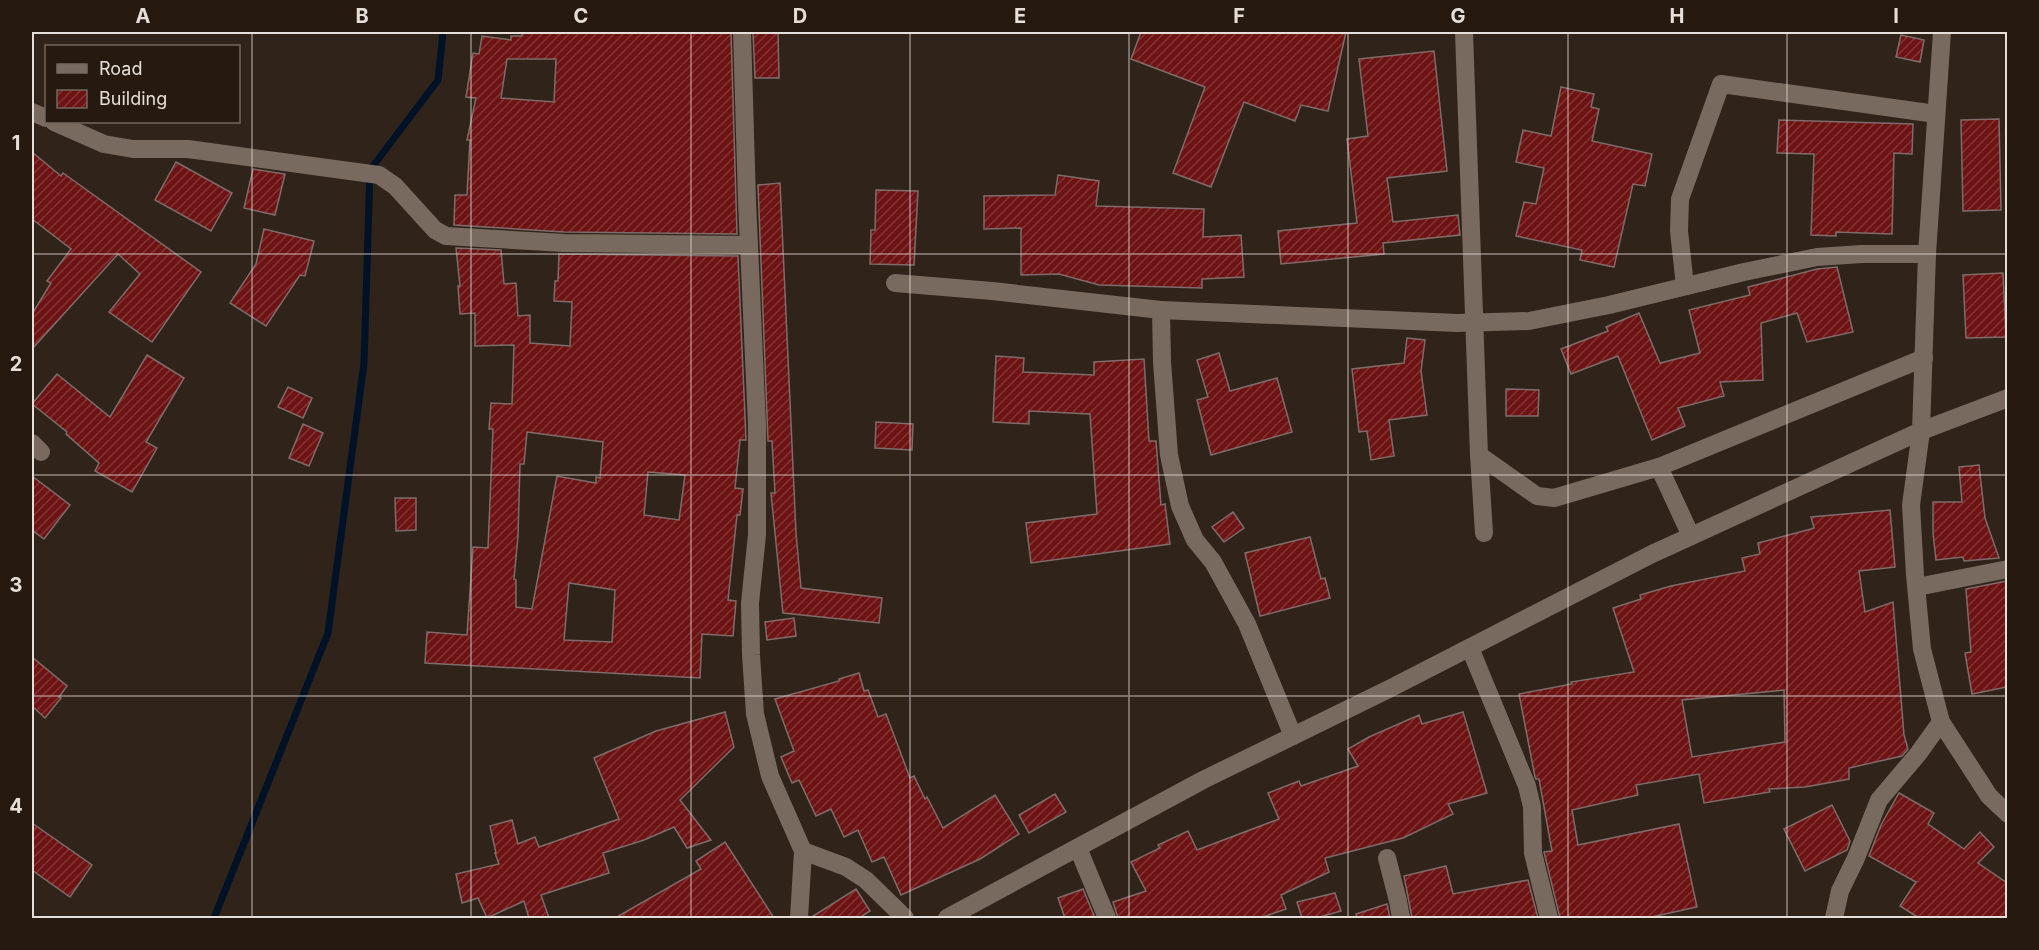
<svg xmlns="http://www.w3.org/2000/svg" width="2039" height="950" font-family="Inter,sans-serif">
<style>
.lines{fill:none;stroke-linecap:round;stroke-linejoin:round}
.stream{stroke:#011226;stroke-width:7}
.building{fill:url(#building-hatch);stroke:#7f6c6a;stroke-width:1.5;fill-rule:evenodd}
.minor{stroke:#786a5f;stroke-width:18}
.secondary{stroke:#786a5f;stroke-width:18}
.grid{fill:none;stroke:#e6ded8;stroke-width:1.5;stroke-opacity:0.55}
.neatline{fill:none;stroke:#e6ded8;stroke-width:2}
.grid-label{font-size:20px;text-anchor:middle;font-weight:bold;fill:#e6ded8}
</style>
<defs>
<pattern id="building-hatch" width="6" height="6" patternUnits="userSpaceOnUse" patternTransform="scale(1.5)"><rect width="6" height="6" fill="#6d1313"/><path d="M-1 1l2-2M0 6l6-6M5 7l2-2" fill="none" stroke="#823535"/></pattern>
</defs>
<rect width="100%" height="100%" fill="#2f231a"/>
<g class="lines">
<polyline class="stream" points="214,918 328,633 364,363 370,170 438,80 443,32"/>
</g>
<g class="building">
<path d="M522,32H731L737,234L564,232L454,225L455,195H467L470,140H467L476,98L466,97L473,53L479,54L482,36L511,40V36H522ZM507,59H556L554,102L501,98Z"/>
<polygon points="753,32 778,32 779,78 755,78"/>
<polygon points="1141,32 1346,32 1328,111 1301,105 1295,121 1244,102 1211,187 1173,173 1205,87 1131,59"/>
<polygon points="1901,35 1924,40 1920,62 1896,57"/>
<polygon points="1434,51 1447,171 1387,178 1393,222 1458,215 1460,235 1383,243 1384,254 1281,264 1278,231 1357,223 1347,139 1368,136 1359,59"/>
<polygon points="1561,87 1594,94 1591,107 1599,109 1592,141 1652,154 1645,186 1633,184 1614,267 1580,260 1582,250 1516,236 1524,202 1536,204 1544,168 1516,162 1523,130 1551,136"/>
<polygon points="1999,119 2001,210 1963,211 1961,120"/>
<polygon points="1779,120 1913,124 1912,154 1894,153 1892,234 1836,232 1836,236 1811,235 1814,154 1777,153"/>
<polygon points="32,152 61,176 63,173 201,272 152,342 109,312 140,274 118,254 32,349 32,314 51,283 47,281 71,249 32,219"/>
<polygon points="176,162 232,193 211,231 155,200"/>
<polygon points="253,169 285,174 275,215 244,208"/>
<polygon points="1058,175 1099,181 1096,206 1204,209 1203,237 1241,235 1244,277 1202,279 1202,288 1099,285 1059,274 1021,275 1021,228 984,229 984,196 1055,195"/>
<polygon points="780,183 796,533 801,588 882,598 879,623 783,613 771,493 775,493 772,441 768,441 758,185"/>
<polygon points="876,190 918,191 914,265 870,264 871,230 875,230"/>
<polygon points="264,229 314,241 305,276 300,275 266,326 230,303 256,264"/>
<path d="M456,248L501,250L504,284L516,283L518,316L530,315V343L570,346L572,302L554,301L555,281H558L559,254L738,256L746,440H740L735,488L743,489L740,515H737L728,600L736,601L733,636L702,634L700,678L425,663L427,632L467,635L473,547L488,548L493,429H489L491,403L512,404L514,345L475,346V313L460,314L458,286H460ZM527,432L603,442L600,478L596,477V483L557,476L532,609L516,607V580L514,579L518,536L520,464H524ZM648,472L685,475L679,520L644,515ZM569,583L615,590L612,642L564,640Z"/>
<polygon points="1837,267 1853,332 1807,342 1797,313 1761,323 1763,380 1720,382 1724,396 1678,408 1685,426 1652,440 1618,356 1571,374 1561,349 1608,331 1606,327 1639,313 1660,363 1700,353 1689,310 1750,295 1748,287 1817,269"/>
<polygon points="2003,273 2006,337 1966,338 1963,275"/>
<polygon points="1407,338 1425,340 1421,371 1427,415 1389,420 1394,456 1371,460 1367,431 1359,432 1352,369 1404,363"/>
<polygon points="1219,353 1230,391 1277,378 1292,432 1211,455 1197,400 1208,397 1197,360"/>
<polygon points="147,355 184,378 146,442 157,448 132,492 95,471 99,463 66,434 67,432 32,404 57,374 110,417"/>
<polygon points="996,356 1024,358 1023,372 1094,375 1094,362 1144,359 1149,441 1156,441 1161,505 1165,504 1170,544 1031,563 1026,523 1097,514 1090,414 1029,411 1029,424 993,422"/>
<polygon points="288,387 312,398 303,418 278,407"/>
<polygon points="1506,389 1539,390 1538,416 1506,416"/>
<polygon points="876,422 913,424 912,450 875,448"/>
<polygon points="303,424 323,433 309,466 289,458"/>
<polygon points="1979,465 1985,518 1999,558 1964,561 1963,557 1936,560 1933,533 1933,502 1962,502 1959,467"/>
<polygon points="32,476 70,505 44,539 32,530"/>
<polygon points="395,498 416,498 416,530 396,531"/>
<path d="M1890,510L1895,567L1859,571L1865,612L1893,602L1904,735L1908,749L1902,756L1849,768V779L1805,787L1769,789L1770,792L1704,803L1699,774L1636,785L1638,795L1572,810L1578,845L1679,824L1697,907L1647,918H1560L1544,852L1552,851L1539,779H1536L1535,777L1519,694L1572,684L1571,682L1634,672L1613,608L1641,599L1640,595L1671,586L1745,571L1742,558L1760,554L1758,543L1811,529L1814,528L1811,517ZM1784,690L1785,742L1692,757L1682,700Z"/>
<polygon points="1233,512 1244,528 1224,542 1212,527"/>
<polygon points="1310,537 1321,579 1325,578 1330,598 1260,616 1245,553"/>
<polygon points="2007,581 2007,687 1972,694 1965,653 1971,652 1966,589"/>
<polygon points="794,618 796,636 767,640 765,622"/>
<polygon points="32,657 67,686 59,697 61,698 45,718 32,706"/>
<polygon points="859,673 864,691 868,690 878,717 886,714 910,778 914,776 925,799 927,797 943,828 995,795 1019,834 980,859 901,895 884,857 872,862 858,830 844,837 831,809 816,816 799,780 792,783 781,757 794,751 775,699 839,681 839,679"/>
<polygon points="725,712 734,747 680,800 711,840 687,848 674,827 644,840 603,853 609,873 541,895 549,918 529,918 524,901 487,918 478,898 462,903 456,874 499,864 495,853 496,853 490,826 512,820 518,844 535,837 539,847 619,819 594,758 656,731"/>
<polygon points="1463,712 1487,793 1448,804 1453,814 1403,838 1325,858 1329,872 1281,895 1286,909 1260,918 1118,918 1113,902 1146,891 1131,862 1160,848 1158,845 1188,831 1197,850 1279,819 1268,793 1299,781 1301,786 1358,766 1348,749 1369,737 1419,715 1422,724"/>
<polygon points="1899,793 1934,813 1928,824 1964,849 1980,832 1994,847 1978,863 2007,883 2007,918 1919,918 1900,906 1916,882 1869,856 1881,825"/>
<polygon points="1055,794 1066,812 1029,833 1019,815"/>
<polygon points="1832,805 1850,841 1847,850 1805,871 1784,829"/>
<polygon points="32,823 92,865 70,897 32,870"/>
<polygon points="725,842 774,918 615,918 701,869 696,861"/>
<polygon points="1446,866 1453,894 1528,880 1538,918 1412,918 1404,876"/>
<polygon points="856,889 870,911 859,918 810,918"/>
<polygon points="1083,889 1095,918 1065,918 1058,898"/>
<polygon points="1335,893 1341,911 1316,918 1302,918 1297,902"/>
<polygon points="1387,904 1390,918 1357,918 1356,914"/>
</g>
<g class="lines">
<g class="minor">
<polyline points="742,32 747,201 757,425 757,535 750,603 751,655 755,714 770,776 803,851 799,918"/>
<polyline points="1464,32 1479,455 1484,533"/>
<polyline points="1942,32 1927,254 1921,431 1911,505 1915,575 1922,649 1941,722 1989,796 2008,814"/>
<polyline points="32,112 46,118"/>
<polyline points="54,122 104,144 133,149 188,149 379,175 395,186 435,230 446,236 564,243 749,245"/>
<polyline points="895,283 992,291 1161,310 1162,362 1169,455 1180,506 1195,540 1213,562 1247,624 1293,736"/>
<polyline points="1685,286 1679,231 1680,199 1721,84 1936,114"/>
<polyline points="1161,310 1457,323 1529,321 1609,305 1744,272 1817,257 1862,254 1927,254"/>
<polyline points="32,443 41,452"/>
<polyline points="1479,455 1537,496 1554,498 1659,467 1924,358"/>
<polyline points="1659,467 1691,536"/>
<polyline points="1917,587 2008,569"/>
<polyline points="1470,648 1527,786 1532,807 1533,853 1549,918"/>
<polyline points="1078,848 1107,918"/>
<polyline points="803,851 846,867 866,880 905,918"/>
<polyline points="1387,858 1398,901 1401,918"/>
<polyline points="1834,918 1840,891 1856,858 1879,800 1918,754 1941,722"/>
</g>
<polyline class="secondary" points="947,918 1203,780 1389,689 1652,554 1921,431 2008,398"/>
</g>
<path class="grid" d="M252,32V918M471,32V918M691,32V918M910,32V918M1129,32V918M1348,32V918M1568,32V918M1787,32V918M32,254H2008M32,475H2008M32,696H2008"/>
<rect width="2039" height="950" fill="none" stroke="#251910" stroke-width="66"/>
<rect x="45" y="45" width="195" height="78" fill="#251910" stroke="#726860" stroke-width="1.5"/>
<rect x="57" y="64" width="30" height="9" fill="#786a5f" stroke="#726860" stroke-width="1.5"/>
<text x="99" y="75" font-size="18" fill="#e6ded8">Road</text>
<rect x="57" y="90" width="30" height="18" fill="url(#building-hatch)" stroke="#726860" stroke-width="1.5"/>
<text x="99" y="105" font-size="18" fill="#e6ded8">Building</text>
<rect x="33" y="33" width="1973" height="884" class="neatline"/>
<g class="grid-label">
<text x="143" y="23">A</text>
<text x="362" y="23">B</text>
<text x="581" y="23">C</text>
<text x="800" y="23">D</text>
<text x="1020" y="23">E</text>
<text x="1239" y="23">F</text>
<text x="1458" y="23">G</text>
<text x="1677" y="23">H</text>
<text x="1896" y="23">I</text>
<text x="16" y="150">1</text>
<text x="16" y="371">2</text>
<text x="16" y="592">3</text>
<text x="16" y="813">4</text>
</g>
</svg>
